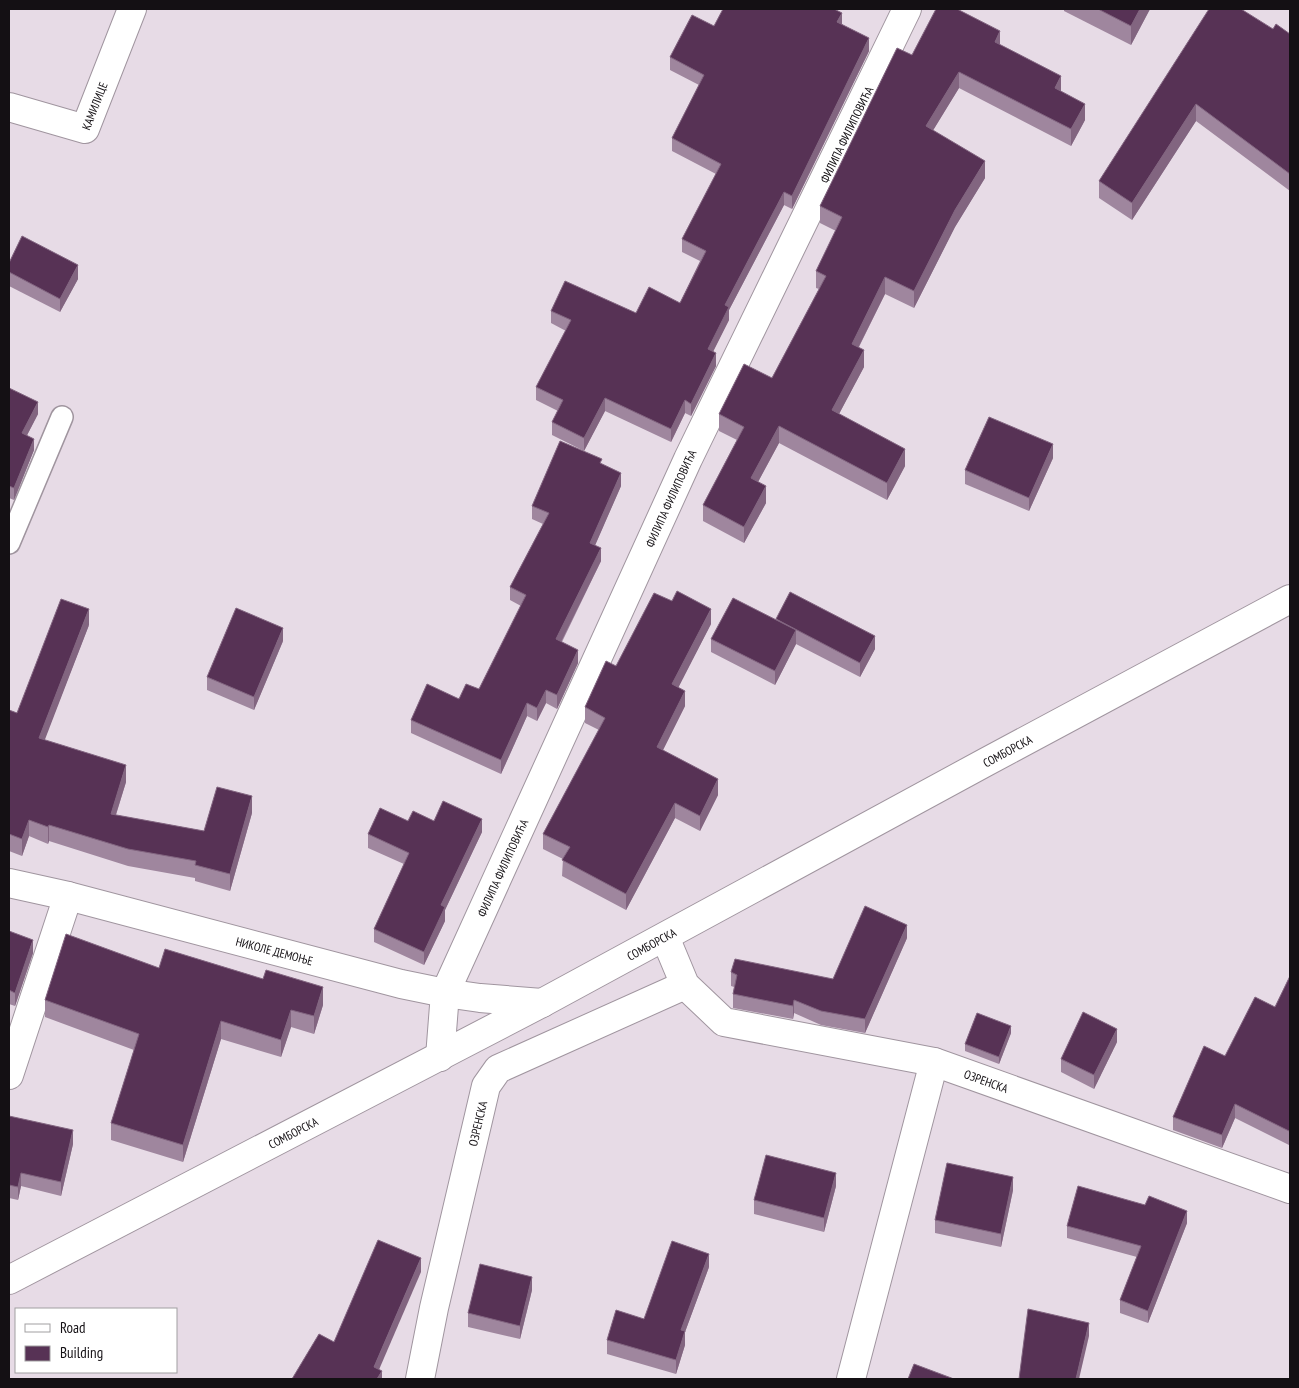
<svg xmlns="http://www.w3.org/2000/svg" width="1299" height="1388" font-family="'PT Sans Narrow',sans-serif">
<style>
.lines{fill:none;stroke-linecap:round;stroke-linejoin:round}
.service-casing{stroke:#a0959f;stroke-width:24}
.minor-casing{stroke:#a0959f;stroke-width:30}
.service{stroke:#fff;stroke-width:21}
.minor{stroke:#fff;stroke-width:28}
.wall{fill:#9f869e}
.shaded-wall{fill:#826580}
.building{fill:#573255;stroke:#826580}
.labels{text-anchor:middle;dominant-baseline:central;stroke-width:5;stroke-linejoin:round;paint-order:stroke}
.street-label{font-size:12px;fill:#141014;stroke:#fff}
</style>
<rect width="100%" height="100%" fill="#e7dbe6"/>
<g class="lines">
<g class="service-casing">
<polyline id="service" points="9,543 62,417"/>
</g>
<g class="minor-casing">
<g id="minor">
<path id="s1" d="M9,107L85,129L132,9"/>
<path id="s2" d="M9,883L68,896L401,984L445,993L480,998L542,1003"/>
<path id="s3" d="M665,937L685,985L724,1022L934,1062L1290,1189"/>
<path id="s4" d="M440,1057L445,993L688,459L907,9"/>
<polyline points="9,1075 68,896"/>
<path id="s5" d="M9,1280L542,1003L986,762L1290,599"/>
<path id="s6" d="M420,1379L434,1308L486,1086L498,1069L685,985"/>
<polyline points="851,1379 934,1062"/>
</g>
</g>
<use href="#service" class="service"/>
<use href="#minor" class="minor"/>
</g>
<g class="wall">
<polygon points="1064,9 1150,9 1131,45 1064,11"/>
<polygon points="842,24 869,51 792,209 784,205 729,310 729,320 713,351 716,366 691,416 685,413 671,442 605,411 584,451 552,435 552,422 558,411 536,400 536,387 566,331 551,323 551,311 636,313 680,303 700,261 682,252 682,239 716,174 672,151 672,138 699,85 670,70 670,57 714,26"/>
<polygon points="1273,29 1290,34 1290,191 1196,121 1132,220 1099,198 1099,181"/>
<polygon points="1000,45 1061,91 1085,120 1071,146 959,88 933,130 985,178 955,227 914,308 885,294 859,347 864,367 839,414 905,466 887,500 779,443 758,482 766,503 744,543 703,521 703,505 737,440 719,431 719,414 772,378 819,289 816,288 816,271 836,231 820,223 820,206 912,55"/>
<polygon points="9,263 78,279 60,312 9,286"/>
<polygon points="9,388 38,414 27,435 34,450 14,500 9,498"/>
<polygon points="1053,458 1029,511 965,484 965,470"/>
<polygon points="602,464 621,486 595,545 601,561 562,642 578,663 557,709 546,703 537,721 527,716 501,774 411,733 411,720 479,689 521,606 510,600 510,587 543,524 532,519 532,506"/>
<polygon points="776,620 875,649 860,677 796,644 775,685 711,652 711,639"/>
<polygon points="711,624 678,687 685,706 663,750 718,795 700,831 675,818 626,910 562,876 563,859 543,849 543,834 599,730 585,723 585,707 616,666"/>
<polygon points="89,625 44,740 126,782 116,815 204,831 252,813 230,891 195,881 195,878 128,866 49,841 48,844 29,836 22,856 9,851 9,710 17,713"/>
<polygon points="283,641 254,710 207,690 207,677"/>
<polygon points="408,821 434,821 482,832 445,910 445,921 424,965 374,942 374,929 404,864 368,848 368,834"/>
<polygon points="9,931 33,953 15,1006 9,1004"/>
<polygon points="907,938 865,1033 821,1025 794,1013 793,1019 733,1008 733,994 734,987 731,986 731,972 833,979"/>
<polygon points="159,968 323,1005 314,1034 291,1027 281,1057 221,1039 183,1162 111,1140 111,1123 134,1050 45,1017 45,1000"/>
<polygon points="1290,976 1289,1145 1235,1118 1222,1148 1173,1130 1173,1117 1225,1056 1275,1007"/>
<polygon points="1011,1033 999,1064 965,1051 965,1044"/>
<polygon points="1117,1042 1094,1089 1061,1072 1061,1059"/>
<polygon points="9,1116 73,1144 61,1196 21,1186 18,1200 9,1198"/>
<polygon points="836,1186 824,1232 754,1214 754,1200"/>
<polygon points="1013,1190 1001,1247 935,1233 935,1220"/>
<polygon points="1145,1205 1187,1223 1148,1323 1120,1313 1120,1300 1137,1257 1067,1238 1067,1226"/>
<polygon points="709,1267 685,1332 685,1345 676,1374 607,1354 607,1340 644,1319"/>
<polygon points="532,1290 520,1339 468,1327 468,1313"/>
</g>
<g class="shaded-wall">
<polygon points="1140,9 1150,9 1131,45 1131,26"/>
<polygon points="842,13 842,26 837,22"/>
<polygon points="1000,31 1000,48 995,42"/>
<polygon points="869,38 869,51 792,209 792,196"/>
<polygon points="959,72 959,88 926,142 926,126"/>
<polygon points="1061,76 1061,93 1055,88"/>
<polygon points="1085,104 1085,120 1071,146 1071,129"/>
<polygon points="1196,104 1196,121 1132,220 1132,203"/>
<polygon points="985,161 985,178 955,227 914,308 914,291 955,210"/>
<polygon points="784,192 784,205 729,310 729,320 708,362 708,349 725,305"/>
<polygon points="78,265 78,279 60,312 60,299"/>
<polygon points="885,277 885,294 852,360 852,344"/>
<polygon points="864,350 864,367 832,427 832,410"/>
<polygon points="716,353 716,366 691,416 691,404"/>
<polygon points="605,398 605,411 584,451 584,438"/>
<polygon points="685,400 685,413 671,442 671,429"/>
<polygon points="38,402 38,414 22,445 22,433"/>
<polygon points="779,426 779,443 751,495 751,478"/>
<polygon points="34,439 34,450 14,500 14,488"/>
<polygon points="1053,444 1053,458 1029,511 1029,498"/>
<polygon points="905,449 905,466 887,500 887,483"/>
<polygon points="621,473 621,486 590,557 590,543"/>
<polygon points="766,486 766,503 744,543 744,527"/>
<polygon points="601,548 601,561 556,652 556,639"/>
<polygon points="89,609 89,625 39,755 39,738"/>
<polygon points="711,609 711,624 672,700 672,684"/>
<polygon points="283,628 283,641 254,710 254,697"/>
<polygon points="796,630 796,644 775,685 775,671"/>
<polygon points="875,636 875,649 860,677 860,663"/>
<polygon points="578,650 578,663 557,709 557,695"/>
<polygon points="546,690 546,703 537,721 537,708"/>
<polygon points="685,691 685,706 657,762 657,747"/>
<polygon points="527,703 527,716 501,774 501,760"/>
<polygon points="126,765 126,782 111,830 111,814"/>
<polygon points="718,779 718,795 700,831 700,816"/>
<polygon points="252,796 252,813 230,891 230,874"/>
<polygon points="675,803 675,818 626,910 626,894"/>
<polygon points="482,819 482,832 445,910 445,921 424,965 424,952 441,905"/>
<polygon points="29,820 29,836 22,856 22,839"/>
<polygon points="49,825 49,841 48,844 48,827"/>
<polygon points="907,925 907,938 865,1033 865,1019"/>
<polygon points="33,940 33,953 15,1006 15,993"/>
<polygon points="323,987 323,1005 314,1034 314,1016"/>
<polygon points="794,1000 794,1013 793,1019 793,1006"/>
<polygon points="291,1010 291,1027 281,1057 281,1040"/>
<polygon points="221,1021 221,1039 183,1162 183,1145"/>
<polygon points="1011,1026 1011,1033 999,1064 999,1057"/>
<polygon points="1117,1029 1117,1042 1094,1089 1094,1075"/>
<polygon points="1235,1104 1235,1118 1222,1148 1222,1135"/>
<polygon points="1290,1129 1290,1142 1289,1145 1289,1131"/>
<polygon points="73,1130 73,1144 61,1196 61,1182"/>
<polygon points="21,1173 21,1186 18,1200 18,1187"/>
<polygon points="836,1173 836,1186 824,1232 824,1218"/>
<polygon points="1013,1177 1013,1190 1001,1247 1001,1234"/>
<polygon points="1187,1211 1187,1223 1148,1323 1148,1311"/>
<polygon points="709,1254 709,1267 685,1332 685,1345 676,1374 676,1360 681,1330"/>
<polygon points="421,1258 421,1272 375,1379 374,1367"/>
<polygon points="532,1277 532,1290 520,1339 520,1326"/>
<polygon points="1089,1323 1089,1336 1079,1379 1076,1379"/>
<polygon points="382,1371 382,1379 377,1379"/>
</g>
<g class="building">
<polygon points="723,9 834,9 842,13 837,22 869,38 792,196 784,192 725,305 729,307 708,349 716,353 691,404 685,400 671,429 605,398 584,438 552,422 563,400 536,387 571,320 551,311 565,281 636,313 649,287 680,303 706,251 682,239 721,164 672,138 704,75 670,57 692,15 714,26"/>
<polygon points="936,9 957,9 1000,31 995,42 1061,76 1055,88 1085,104 1071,129 959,72 926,126 985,161 955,210 914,291 885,277 852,344 864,350 832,410 905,449 887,483 779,426 751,478 766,486 744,527 703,505 744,427 719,414 744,364 772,378 826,276 816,271 842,217 820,206 897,48 912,55"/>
<polygon points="1098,9 1140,9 1131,26"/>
<polygon points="1209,9 1241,9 1273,29 1276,24 1290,34 1290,174 1196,104 1132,203 1099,181"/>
<polygon points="22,236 78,265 60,299 9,272 9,263"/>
<polygon points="9,388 38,402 22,433 34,439 14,488 9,486"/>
<polygon points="989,417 1053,444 1029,498 965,470"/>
<polygon points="560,441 602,459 600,463 621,473 590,543 601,548 556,639 578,650 557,695 546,690 537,708 527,703 501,760 411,720 427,684 459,699 466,684 479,689 526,595 510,587 549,513 532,506"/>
<polygon points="677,591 711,609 672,684 685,691 657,747 718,779 700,816 675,803 626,894 562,860 570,847 543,834 605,718 585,707 606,661 616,666 654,593 672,601"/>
<polygon points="790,592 875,636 860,663 776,619"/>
<polygon points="733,598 796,630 775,671 711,639"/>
<polygon points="61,599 89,609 39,738 126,765 111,814 204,831 217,787 252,796 230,874 195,865 196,861 128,849 49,825 48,827 29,820 22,839 9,834 9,710 17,713"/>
<polygon points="236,608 283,628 254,697 207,677"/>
<polygon points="443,801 482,819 441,905 445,907 424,952 374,929 409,853 368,834 380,808 408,821 413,811 434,821"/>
<polygon points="865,906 907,925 865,1019 821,1011 794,1000 793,1006 733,994 737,975 731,972 735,959 833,979"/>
<polygon points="9,931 33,940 15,993 9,990"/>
<polygon points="66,934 159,968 165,949 263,979 266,970 323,987 314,1016 291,1010 281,1040 221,1021 183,1145 111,1123 139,1034 45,1000"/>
<polygon points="1290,976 1290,1129 1289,1131 1235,1104 1222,1135 1173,1117 1204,1046 1225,1056 1255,997 1275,1007"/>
<polygon points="1083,1012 1117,1029 1094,1075 1061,1059"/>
<polygon points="977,1013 1011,1026 999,1057 965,1044"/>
<polygon points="9,1116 73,1130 61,1182 21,1173 18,1187 9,1185"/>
<polygon points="766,1155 836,1173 824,1218 754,1200"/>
<polygon points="947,1163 1013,1177 1001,1234 935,1220"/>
<polygon points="1078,1186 1145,1205 1149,1196 1187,1211 1148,1311 1120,1300 1141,1246 1067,1226"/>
<polygon points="378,1240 421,1258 374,1367 382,1371 377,1379 292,1379 319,1334 334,1342"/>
<polygon points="672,1241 709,1254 681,1330 685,1331 676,1360 607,1340 616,1310 644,1319"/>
<polygon points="480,1264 532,1277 520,1326 468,1313"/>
<polygon points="1028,1309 1089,1323 1076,1379 1019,1379"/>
<polygon points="914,1364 954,1379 908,1379"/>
</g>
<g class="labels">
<g class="street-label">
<text stroke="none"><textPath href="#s1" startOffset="104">КАМИЛИЦЕ</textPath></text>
<text stroke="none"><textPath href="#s4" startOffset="1012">ФИЛИПА ФИЛИПОВИЋА</textPath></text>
<text stroke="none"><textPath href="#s4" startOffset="608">ФИЛИПА ФИЛИПОВИЋА</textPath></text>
<text stroke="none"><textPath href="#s5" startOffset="1130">СОМБОРСКА</textPath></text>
<text stroke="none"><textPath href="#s4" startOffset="202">ФИЛИПА ФИЛИПОВИЋА</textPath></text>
<text stroke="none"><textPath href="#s5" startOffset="725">СОМБОРСКА</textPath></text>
<text stroke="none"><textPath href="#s2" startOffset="274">НИКОЛЕ ДЕМОЊЕ</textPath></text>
<text stroke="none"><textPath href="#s3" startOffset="375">ОЗРЕНСКА</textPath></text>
<text stroke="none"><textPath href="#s6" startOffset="262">ОЗРЕНСКА</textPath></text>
<text stroke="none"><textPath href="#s5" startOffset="320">СОМБОРСКА</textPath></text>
</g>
</g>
<rect width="1299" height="1388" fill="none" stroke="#141014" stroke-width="20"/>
<rect x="15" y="1308" width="162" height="65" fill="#ffffff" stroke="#a19fa1"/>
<rect x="25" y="1324" width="25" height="8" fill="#ffffff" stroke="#a19fa1"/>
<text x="60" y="1333" font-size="15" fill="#141014">Road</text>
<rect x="25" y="1346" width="25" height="15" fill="#573255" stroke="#a19fa1"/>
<text x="60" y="1358" font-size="15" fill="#141014">Building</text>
</svg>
